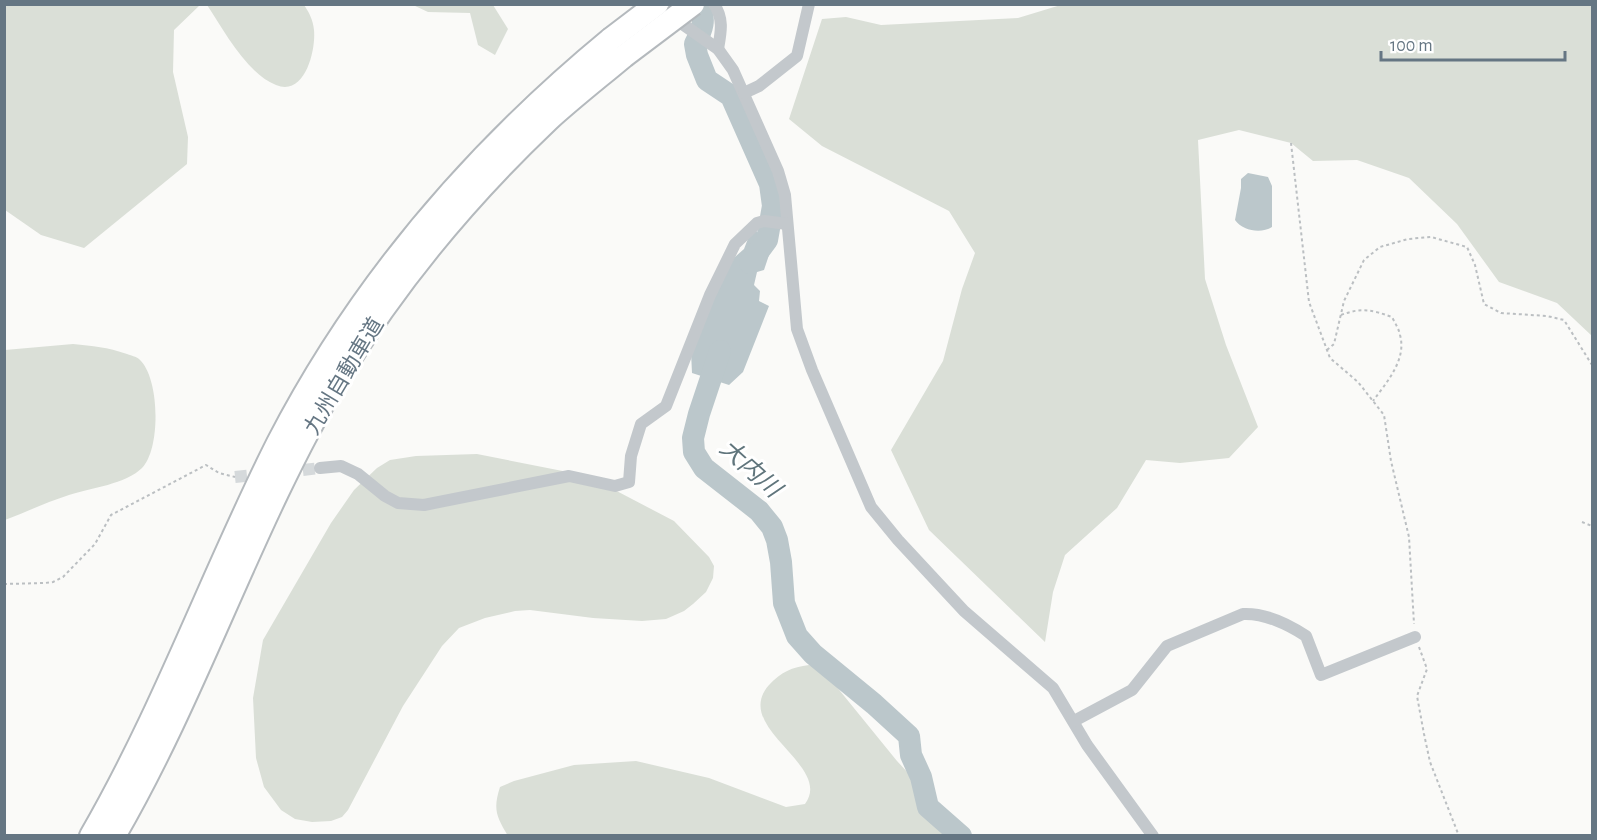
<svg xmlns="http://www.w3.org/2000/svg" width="1597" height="840" font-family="'Alegreya Sans','Noto Sans JP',sans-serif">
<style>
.green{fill:#dadfd7}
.water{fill:#bbc7cb}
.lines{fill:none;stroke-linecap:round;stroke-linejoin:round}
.river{stroke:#bbc7cb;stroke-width:22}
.minor-tunnel{stroke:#d5d9db;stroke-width:12;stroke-dasharray:12 6;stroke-linecap:butt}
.motorway-casing{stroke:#b4b9bd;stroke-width:26}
.path{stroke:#bbbfc2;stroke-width:2;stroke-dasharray:3 3;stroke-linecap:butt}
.minor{stroke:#c3c8cc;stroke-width:12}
.motorway{stroke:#fff;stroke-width:22}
.motorway-bridge-casing{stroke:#b4b9bd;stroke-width:26;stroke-linecap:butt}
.motorway-bridge{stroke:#fff;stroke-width:22}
.labels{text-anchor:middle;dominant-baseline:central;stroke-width:6;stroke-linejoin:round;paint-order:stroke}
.street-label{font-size:22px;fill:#657683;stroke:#fff}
.water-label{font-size:24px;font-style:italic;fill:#60757c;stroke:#fff}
</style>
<rect width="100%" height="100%" fill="#fafaf8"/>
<g class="green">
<polygon points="1064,4 1592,5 1592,336 1557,303 1499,282 1457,224 1409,178 1357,160 1313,161 1291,143 1239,130 1198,140 1205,279 1226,345 1258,427 1229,458 1180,463 1146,460 1117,508 1065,555 1053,592 1045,642 929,530 891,450 943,361 962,289 975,253 949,211 822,146 789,119 822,19 846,17 881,25 1018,18"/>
<polygon points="4,5 200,5 174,30 173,72 188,137 187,164 84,248 41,235 5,210"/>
<path d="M207,5H304C309,12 313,20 314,30C316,50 305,97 276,85C247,74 223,29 207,5Z"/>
<polygon points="413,5 493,5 508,29 495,55 478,45 470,13 428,12"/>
<path d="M73,344C93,346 107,347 127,354C130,355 137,357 139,359C160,377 161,449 142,468C126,484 91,488 69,495C47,502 26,512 5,520V350Z"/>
<polygon points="477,454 588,476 674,521 709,557 714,566 713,578 706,592 693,604 684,611 666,619 642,621 593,618 530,610 515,611 485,618 459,628 442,646 403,706 348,810 342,817 331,821 312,822 295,819 281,810 264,787 256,758 253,698 263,640 331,523 354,490 377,468 390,460 416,456"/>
<path d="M809,665L823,670L897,761L951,819L954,825V835L508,836C496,816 493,809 500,787L514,781L574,765L636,761L709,778L786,807L805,804C834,765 731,728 769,685C781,672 792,667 809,665Z"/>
</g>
<g class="water">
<path d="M1248,173L1268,177L1272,186V227C1261,234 1243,231 1235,220L1241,188V179Z"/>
<polygon points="755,230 764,238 774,240 764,270 757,272 754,285 760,291 759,301 769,306 743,372 729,385 692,373 691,352 727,264 744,249 749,236"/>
</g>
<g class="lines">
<g class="river">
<path d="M698,4C707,19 702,30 695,44L697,55L707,80L731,96L770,184L773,206L767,240L750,263"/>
<polyline points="720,351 699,414 693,438 694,452 704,468 759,511 772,527 777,540 781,562 784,603 797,636 813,654 874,704 909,736 911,755 921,777 928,807 961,836"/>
</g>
<g class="minor-tunnel">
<polyline points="285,472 320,468"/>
<polyline points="235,477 265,474"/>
</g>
<g class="motorway-casing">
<g id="motorway">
<path d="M91,836C164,710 213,572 278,443C360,284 474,152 611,39"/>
<path d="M114,836C200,688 251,523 339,376C396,282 468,196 548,120C572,98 599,77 624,56"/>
</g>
</g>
<g class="path">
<polyline points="1291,143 1309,302 1330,358 1358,382 1384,415 1391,461 1409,537 1414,624"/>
<path d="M1341,315C1362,307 1372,310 1392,317C1395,323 1399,329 1400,335C1407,360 1386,383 1373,401"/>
<polyline points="1327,350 1334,344 1344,301 1364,260 1380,247 1408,239 1431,237 1467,247 1475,265 1484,304 1501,313 1547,316 1564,320 1592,365"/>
<polyline points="1582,522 1592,526"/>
<polyline points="4,584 45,583 53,582 63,577 95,544 111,515 206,465 219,473 235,477"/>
<polyline points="1419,647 1427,669 1417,696 1424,734 1430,762 1459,836"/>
</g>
<g class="minor">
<path d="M714,4C724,19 721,32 718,49"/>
<polyline points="671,16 718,49 733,70 778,171 785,195 797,329 812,370 871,507 898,540 964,611 1053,688 1087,745 1153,836"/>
<polyline points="744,93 759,86 797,56 809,4"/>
<polyline points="320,468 341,466 358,474 385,496 398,503 424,505 569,476 615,486 629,482 631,456 641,424 666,406 710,295 735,244 757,223 764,221 787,224"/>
<path d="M1074,721L1132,690L1167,646L1243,614C1264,613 1288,624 1306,636L1321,675L1415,637"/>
</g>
<use href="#motorway" class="motorway"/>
<g class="motorway-bridge-casing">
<g id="motorway-bridge">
<polyline points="611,39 657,4"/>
<polyline points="624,56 693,4"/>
</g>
</g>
<use href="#motorway-bridge" class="motorway-bridge"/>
</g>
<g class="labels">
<g class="street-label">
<text transform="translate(344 376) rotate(-59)">九州自動車道</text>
</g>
<g class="water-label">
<text transform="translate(750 469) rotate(42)">大内川</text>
</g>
</g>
<rect width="1597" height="840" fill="none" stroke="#657683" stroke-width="12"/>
<path d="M1381 51v9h184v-9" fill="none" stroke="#657683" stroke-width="3"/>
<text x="1390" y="51" font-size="18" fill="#657683" stroke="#ffffff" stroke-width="4.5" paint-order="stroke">100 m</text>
</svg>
